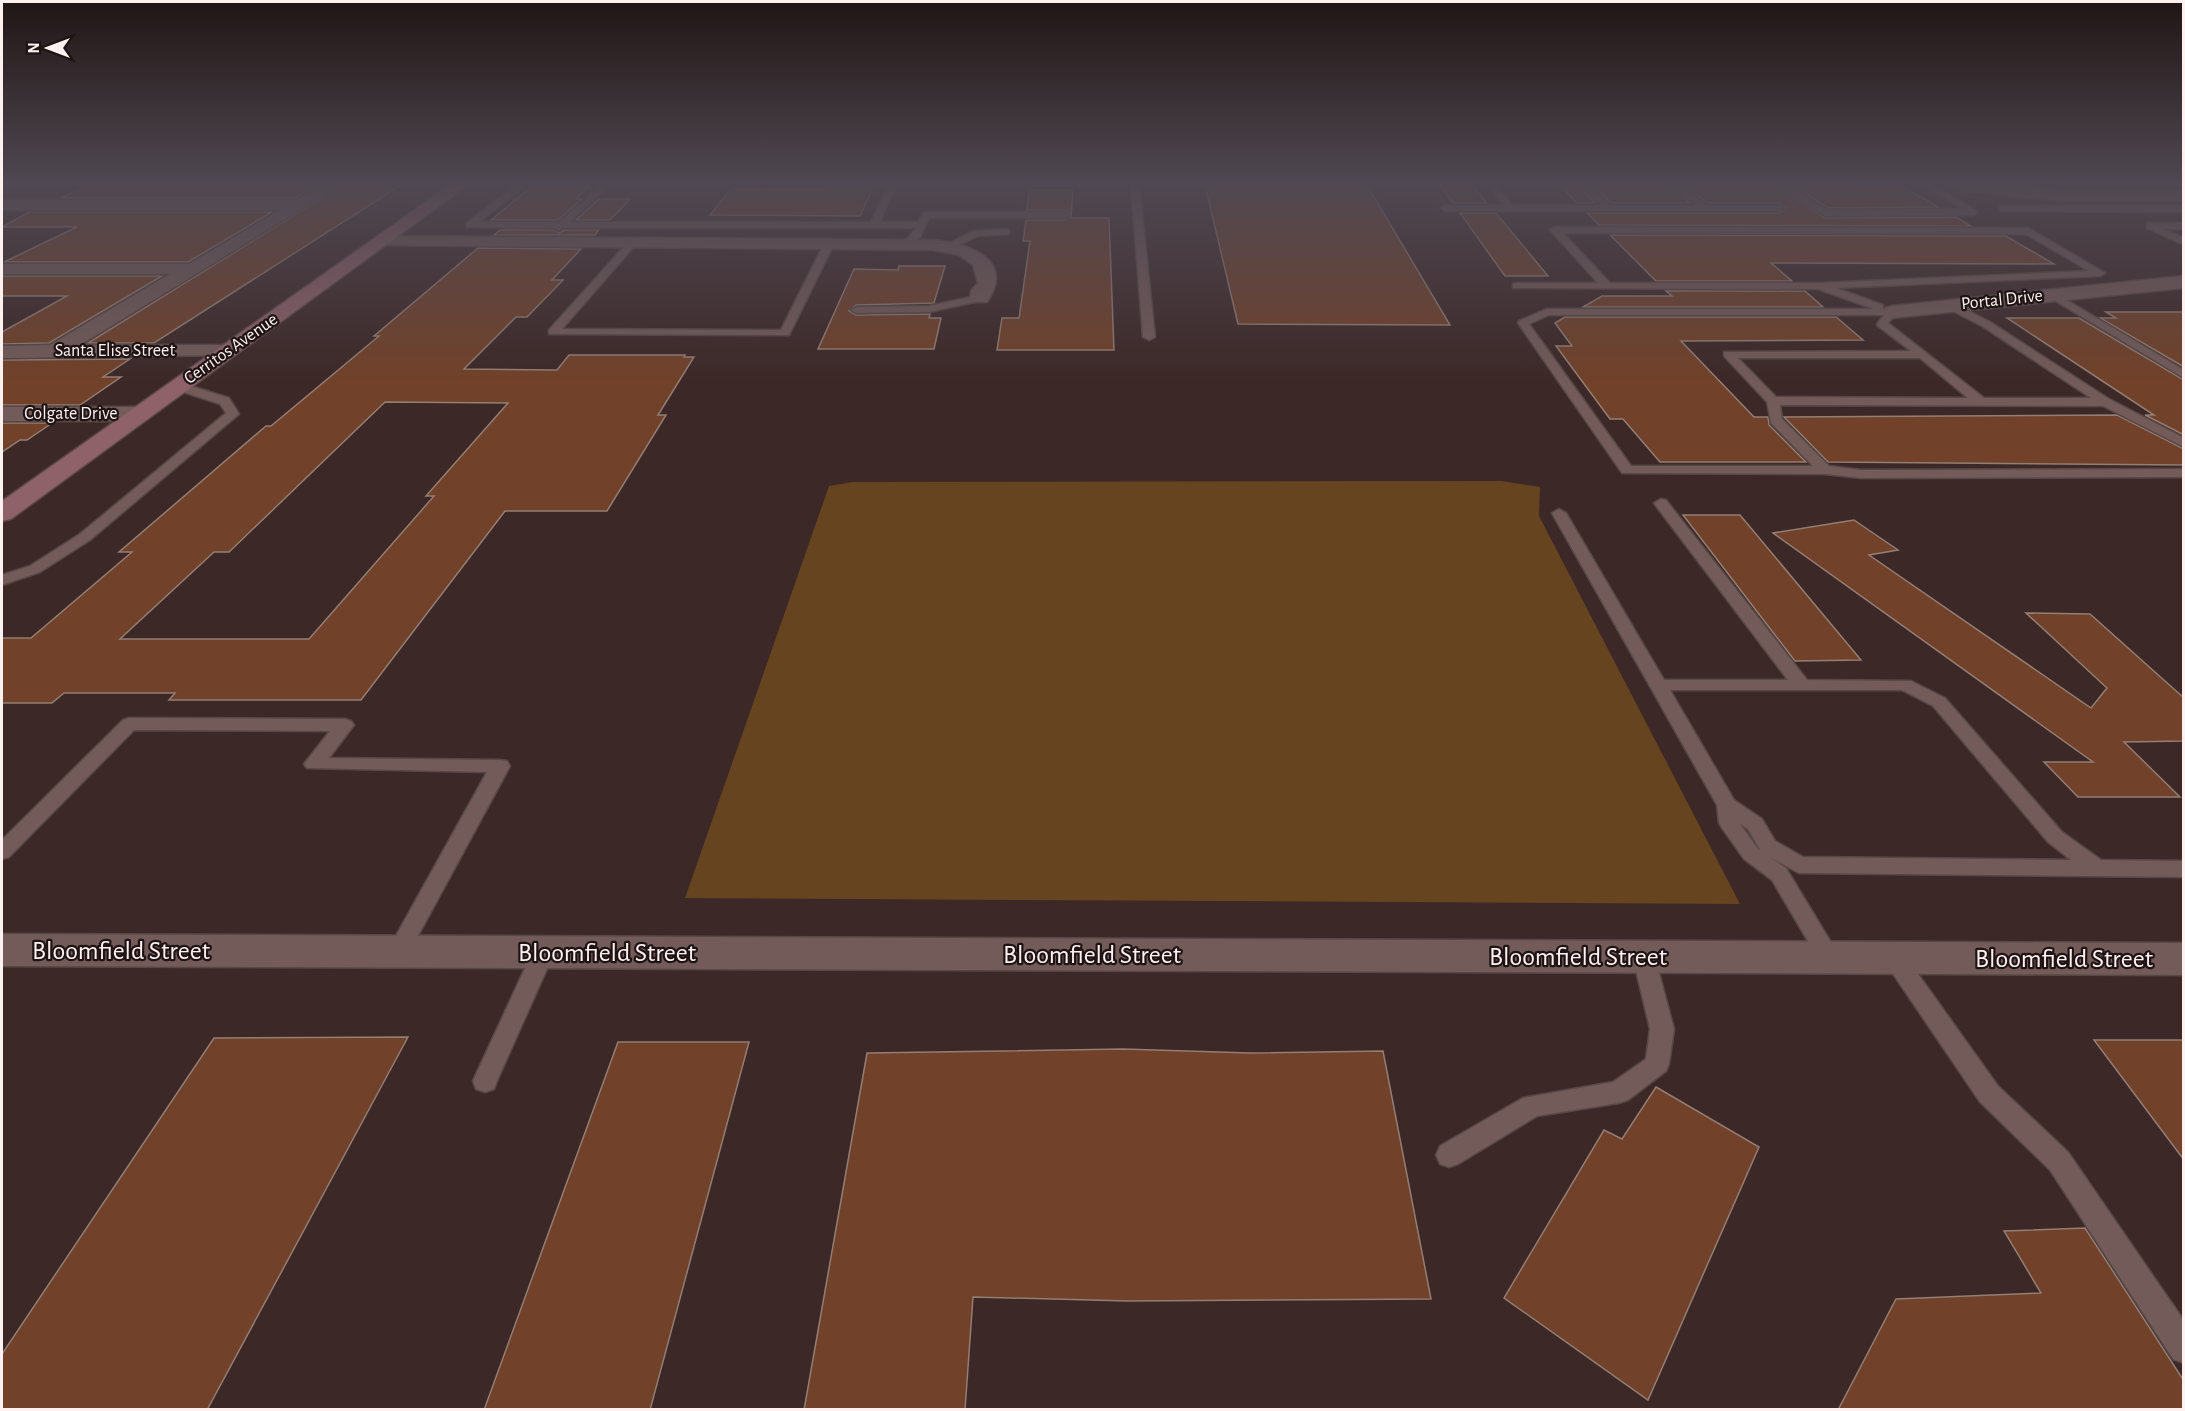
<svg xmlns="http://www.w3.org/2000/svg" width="2185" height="1411" font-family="'Alegreya Sans',sans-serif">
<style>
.green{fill:#65441f}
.building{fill:#714129;stroke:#937e74;stroke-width:1.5;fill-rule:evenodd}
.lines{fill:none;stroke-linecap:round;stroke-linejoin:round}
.service-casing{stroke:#574745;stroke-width:3}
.minor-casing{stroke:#574745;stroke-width:3}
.tertiary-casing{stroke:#574745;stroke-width:3}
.secondary-casing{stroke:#574745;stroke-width:3}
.service{fill:#725b59;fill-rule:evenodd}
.minor{fill:#725b59;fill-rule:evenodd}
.tertiary{fill:#725b59;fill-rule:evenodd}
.secondary{fill:#8f6168;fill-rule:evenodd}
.labels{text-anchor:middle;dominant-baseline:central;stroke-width:4.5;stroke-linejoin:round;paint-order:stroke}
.far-street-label{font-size:18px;fill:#fef1ef;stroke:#1d1413}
.near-street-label{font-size:26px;fill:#fef1ef;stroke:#1d1413}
</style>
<rect width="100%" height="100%" fill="#3c2827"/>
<polygon class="green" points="1501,481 1540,487 1539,516 1740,904 685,898 829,486 853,482"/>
<g class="building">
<polygon points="89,185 318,185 295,198 61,198"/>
<polygon points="343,185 401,185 154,343 88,343"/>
<polygon points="1205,185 1367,185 1450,325 1238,324"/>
<polygon points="1440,185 1472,185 1487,203 1453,203"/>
<polygon points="1559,185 1578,185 1595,203 1577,203"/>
<polygon points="1592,185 1670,185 1690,203 1612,203"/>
<polygon points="1684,185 1776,185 1825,218 1956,217 1971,226 1599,225 1587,213 1780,213 1786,208 1780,203 1708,203"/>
<polygon points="1792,185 1902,186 1938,207 1828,208"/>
<polygon points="530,188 587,188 576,199 582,199 558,220 491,220"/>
<polygon points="731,189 828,189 872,190 860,216 710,215"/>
<polygon points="1029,190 1073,190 1071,218 1109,218 1114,350 997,350 1002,318 1019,318 1030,241 1023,241 1026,220 1065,220 1071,215 1065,210 1027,210"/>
<polygon points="599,199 630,199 610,220 576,220"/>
<polygon points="29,212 272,212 188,262 4,262 77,227 2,227"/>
<polygon points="1460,213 1496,213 1548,276 1505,276"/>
<polygon points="500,230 553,230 559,233 565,230 599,230 595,235 494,235"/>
<polygon points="1610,235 2006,236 2054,264 1771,263 1792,281 1656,281"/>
<path d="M478,248L581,249L552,280H563L527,317H516L464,369L557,370L569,355H685L684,357H694L658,415H666L607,511H505L361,700H169L175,693H64L52,703H2V638H31L132,552H119L266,426H271L379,336H374ZM385,402L508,403L426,496H434L309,639H120L214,552H229Z"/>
<polygon points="899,266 945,266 934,303 856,305 849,311 856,315 930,314 929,318 941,318 934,349 818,349 854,269 898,270"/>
<polygon points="2,276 162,276 49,343 2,344 2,332 67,296 2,296"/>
<polygon points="1666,291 1805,291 1823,307 1583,307 1602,296 1672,296"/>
<polygon points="2106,312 2184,312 2184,367 2100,318 2116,318"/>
<polygon points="1565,317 1836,317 1863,340 1681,341 1754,417 1768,417 1769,425 1806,462 1660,462 1623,419 1610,419 1556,346 1572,346 1555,323"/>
<polygon points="2007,318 2079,318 2184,380 2184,435 2145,415 2154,415"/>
<polygon points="130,359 103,377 121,377 80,405 2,405 2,360"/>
<polygon points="2117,415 2184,449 2184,465 1828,462 1784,417"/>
<polygon points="2,423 52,423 27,440 20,440 2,452"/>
<polygon points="1683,515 1740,515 1861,660 1795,661"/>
<polygon points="1854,520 1898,550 1869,555 2091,708 2107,688 2026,613 2090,614 2184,698 2184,741 2124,742 2180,797 2078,797 2044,762 2093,762 1773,533"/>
<polygon points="408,1037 207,1410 2,1410 2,1354 214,1038"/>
<polygon points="2094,1040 2184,1040 2184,1160"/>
<polygon points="618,1042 749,1042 650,1410 484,1410"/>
<polygon points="1123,1049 1250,1053 1383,1051 1431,1299 1127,1301 973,1297 965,1410 804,1410 867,1053"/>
<polygon points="1656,1087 1759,1147 1648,1400 1504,1298 1604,1130 1622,1139"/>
<polygon points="2085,1228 2184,1381 2184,1410 1838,1410 1896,1299 2041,1293 2004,1231"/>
</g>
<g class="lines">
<g class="service-casing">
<g id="service">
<polygon points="516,185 525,185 479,222 559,222 601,185 610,185 570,222 871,222 887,188 831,188 827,185 896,185 880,222 918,222 923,213 926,212 1065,212 1069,215 1065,218 929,218 920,237 909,246 904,243 916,228 564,228 558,231 554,228 467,227 467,223"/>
<polygon points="1131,185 1139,185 1155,337 1149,340 1143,337"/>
<polygon points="1488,185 1496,185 1513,205 1601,205 1580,185 1589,185 1611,205 1696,205 1672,185 1681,185 1707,205 1780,205 1784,208 1780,211 1445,211 1441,208 1445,205 1504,205"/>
<polygon points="1778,185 1788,185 1827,210 1963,209 1923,185 1933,185 1978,212 1974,215 1825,216"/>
<polygon points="2020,185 2030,185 2042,194 2035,196"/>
<polygon points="2003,206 2184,206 2184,212 2000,211 2000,207"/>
<polygon points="2150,223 2184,223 2184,229 2163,229 2184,238 2184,245 2147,228 2147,224"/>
<path d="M1555,227L2028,228L2105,273L2100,276L1836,288L1883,305V309L1896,310L1897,312L1888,323L1984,398H2091L1982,326L1947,308V304H1955L1990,322L2109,399L2184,438V447L2103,406L1780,405L1782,419L1829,466L1861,470L2184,469V477L1861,478L1825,474L1622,473L1518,323L1519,321L1547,309H1874L1818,289L1513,288V284L1517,283H1598L1552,232L1550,230ZM1563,233L2026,234L2089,271L1819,283H1610ZM1549,315H1884L1877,324L1878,326L1911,351L1724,352V356L1767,402L1771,423L1813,466H1631L1529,324ZM1738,358H1920L1968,398L1776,397Z"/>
<polygon points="1006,229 1009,230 1009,234 978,236 952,248 944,246 973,231"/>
<polygon points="633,239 636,240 636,244 562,329 781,330 825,242 830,239 835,242 789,335 549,334 549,330 630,240"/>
<polygon points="2053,292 2184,370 2184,378 2049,297 2048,295"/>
<polygon points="980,295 984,296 984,300 929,312 856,313 851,310 856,307 929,306"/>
<polygon points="178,382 229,398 239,414 90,540 40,572 2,585 2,575 30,566 80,534 226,413 220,404 174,389 174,383"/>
<path d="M1661,499L1666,500L1807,680L1911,681L1945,698L2062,832L2101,860L2184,861V877L1799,873L1771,858L1786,868L1841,959L1838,965L1830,968L1822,965L1772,880L1744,859L1722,828L1719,823L1717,805L1552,513L1559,509L1566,513L1664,680H1788L1656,506L1654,503ZM1670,690H1902L1933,706L2048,842L2071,860L1803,857L1775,841L1762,819L1734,800ZM1740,824L1748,829L1760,850L1758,849Z"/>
<polygon points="129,718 345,719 351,721 354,725 329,758 500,760 507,761 510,766 406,958 398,961 390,958 387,952 487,772 307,768 304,764 330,731 134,730 9,857 2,859 2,840 123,720"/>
<polygon points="543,944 551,947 554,953 497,1081 494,1089 485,1092 476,1089 473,1081 532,953 535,947"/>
<polygon points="1644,949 1652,952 1655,958 1674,1029 1669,1064 1666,1071 1628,1100 1619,1103 1537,1116 1458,1164 1449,1167 1440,1164 1436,1155 1440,1146 1523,1098 1613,1082 1646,1059 1650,1029 1633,958 1636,952"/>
<polygon points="1895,950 1903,953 1998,1086 2068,1152 2184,1321 2184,1363 2173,1359 2050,1170 1980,1102 1887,965 1884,959 1887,953"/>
</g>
</g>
<g class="minor-casing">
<g id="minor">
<polygon points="322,185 341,185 80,345 228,345 235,347 239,351 235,355 2,358 2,346 50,345 170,274 2,274 2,264 189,264 280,210 2,210 2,200 296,200"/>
<polygon points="1949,185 2000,185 2061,191 2184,191 2184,201 2061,201 1957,190"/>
<path d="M381,236L933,240C968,243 1016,259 987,302H973L970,298L971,291L978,283L973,265L959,255L933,250L375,245L372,241L375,237Z"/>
<polygon points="2184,276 2184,288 1892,318 1885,316 1882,312 1885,308 1892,306"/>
<polygon points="2,407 140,407 148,409 152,414 148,419 140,421 2,421"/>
</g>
</g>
<g class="tertiary-casing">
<polygon id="tertiary" points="2,934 2184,943 2184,975 2,966"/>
</g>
<g class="secondary-casing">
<polygon id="secondary" points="450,185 468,185 11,519 2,521 2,501"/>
</g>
<use href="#service" class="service"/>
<use href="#minor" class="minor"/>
<use href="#tertiary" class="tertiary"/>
<use href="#secondary" class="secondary"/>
</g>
<linearGradient id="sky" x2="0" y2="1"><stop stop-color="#211615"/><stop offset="0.48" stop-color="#504852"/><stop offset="1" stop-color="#504852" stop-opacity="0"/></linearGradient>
<rect width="2185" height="382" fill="url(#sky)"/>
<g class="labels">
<g class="far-street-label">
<text transform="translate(2002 300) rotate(-6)">Portal Drive</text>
<text transform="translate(231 349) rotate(-35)">Cerritos Avenue</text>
<text x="115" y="351">Santa Elise Street</text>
<text x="71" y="414">Colgate Drive</text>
</g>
<g class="near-street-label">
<text x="121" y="951">Bloomfield Street</text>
<text x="607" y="953">Bloomfield Street</text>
<text x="1092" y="955">Bloomfield Street</text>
<text x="1578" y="957">Bloomfield Street</text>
<text x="2064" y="959">Bloomfield Street</text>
</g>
</g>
<rect width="2185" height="1411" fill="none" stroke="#fef1ef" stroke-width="6"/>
<g transform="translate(48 48) rotate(270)" stroke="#1d1413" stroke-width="4.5" paint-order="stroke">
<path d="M0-4.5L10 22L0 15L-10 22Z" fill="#fef1ef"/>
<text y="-9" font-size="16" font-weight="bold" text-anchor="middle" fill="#fef1ef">N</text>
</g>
</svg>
